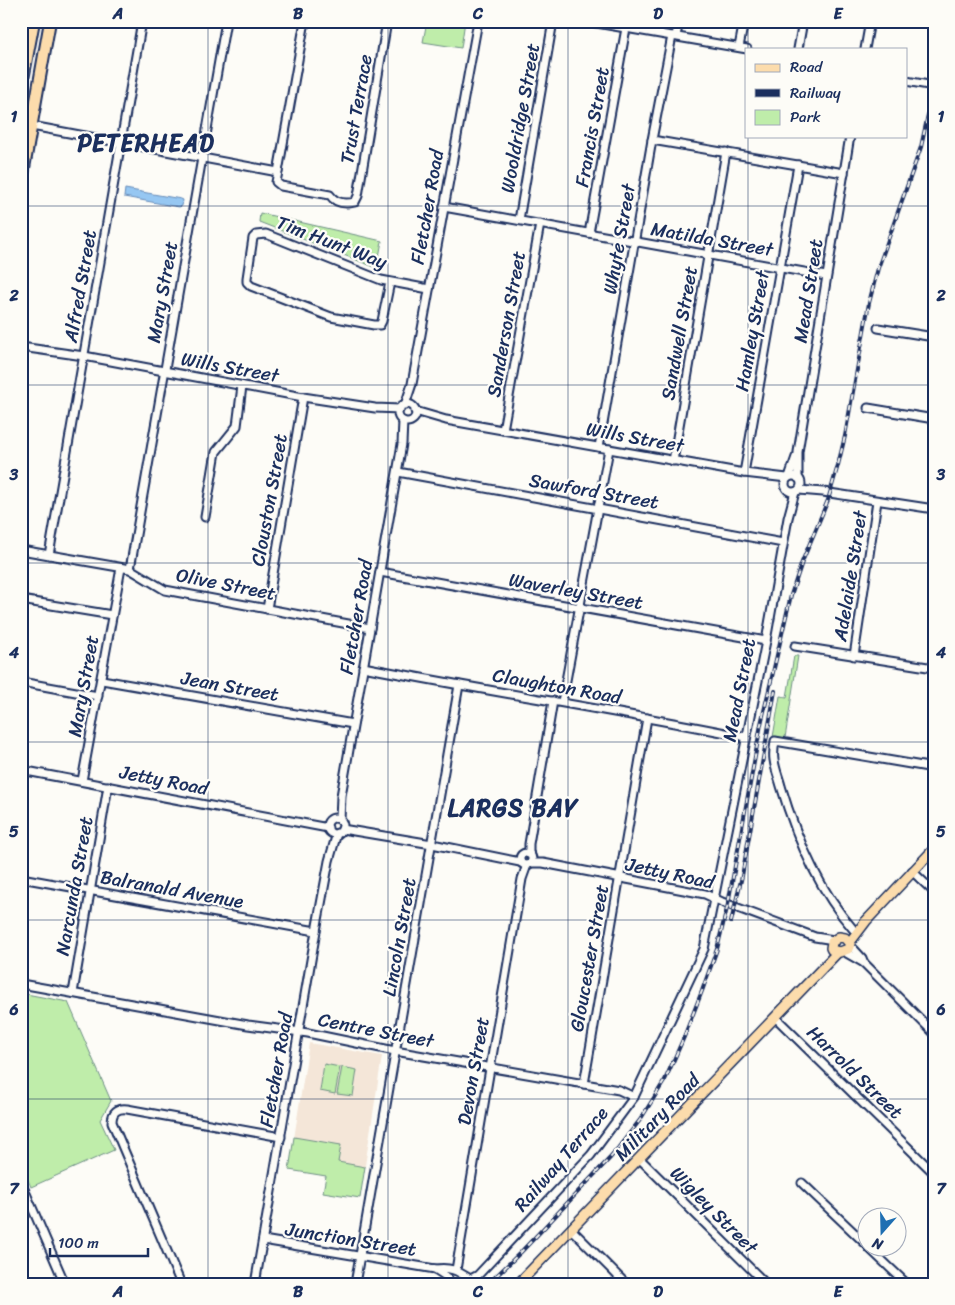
<svg xmlns="http://www.w3.org/2000/svg" width="955" height="1305" font-family="Sriracha,sans-serif">
<style>
.built{fill:#f4e6d8}
.green{fill:#bfedaa;stroke:#6d8e84}
.water{fill:#96c7f2;stroke:#658ab7}
.lines{fill:none;stroke-linecap:round;stroke-linejoin:round}
.minor-casing{stroke:#1b2f5e;stroke-width:11}
.major-casing{stroke:#1b2f5e;stroke-width:12}
.highway-casing{stroke:#1b2f5e;stroke-width:14}
.minor{stroke:#fdfcf7;stroke-width:7}
.major{stroke:#fcdcac;stroke-width:9}
.highway{stroke:#fcdcac;stroke-width:10}
.rail-casing{stroke:#1b2f5e;stroke-width:4}
.rail{stroke:#fdfcf7;stroke-width:2;stroke-dasharray:5.5;stroke-linecap:butt}
.grid{fill:none;stroke:#1b2f5e;stroke-width:1;stroke-opacity:0.55}
.labels{text-anchor:middle;dominant-baseline:central;stroke-width:4.5;stroke-linejoin:round;paint-order:stroke}
.street-label{font-size:19px;fill:#1b2f5e;stroke:#fdfcf7}
.district-label{font-size:24px;font-weight:bold;letter-spacing:1px;fill:#1b2f5e;stroke:#fdfcf7}
.neatline{fill:none;stroke:#1b2f5e;stroke-width:2}
.grid-label{font-size:16px;text-anchor:middle;font-weight:bold;fill:#1b2f5e}
</style>
<rect width="100%" height="100%" fill="#fdfcf7"/>
<filter id="ink" filterUnits="userSpaceOnUse"><feTurbulence type="fractalNoise" baseFrequency=".02" numOctaves="2"/><feDisplacementMap in="SourceGraphic" scale="10" xChannelSelector="R" yChannelSelector="G"/><feConvolveMatrix kernelMatrix="1 2 1 2 8 2 1 2 1" color-interpolation-filters="sRGB"/></filter>
<g filter="url(#ink)">
<polygon class="built" points="309,1043 382,1056 360,1198 323,1192 326,1176 289,1170"/>
<g class="green">
<polygon points="427,21 465,21 461,48 423,42"/>
<polygon points="260,213 382,241 377,268 259,222"/>
<polygon points="794,656 798,656 785,738 773,737 780,696 787,697"/>
<polygon points="21,993 68,1002 111,1101 100,1120 114,1150 31,1187 21,1164"/>
<polygon points="324,1064 340,1067 335,1094 320,1091"/>
<polygon points="342,1067 357,1070 353,1096 337,1094"/>
<polygon points="294,1137 341,1145 338,1162 365,1167 360,1198 323,1192 326,1176 289,1170"/>
</g>
<polygon class="water" points="125,189 181,199 183,200 182,206 179,207 124,197"/>
<g class="lines">
<g class="minor-casing">
<g id="minor">
<polyline points="585,21 747,49"/>
<polyline points="676,36 679,21"/>
<polyline points="739,47 744,21"/>
<polyline points="798,49 803,21"/>
<polyline points="865,49 870,21"/>
<polyline points="906,81 934,86"/>
<path d="M21,124L278,172L276,182L281,186L330,195C336,204 346,204 355,202L358,196L387,21"/>
<polyline points="652,140 844,173"/>
<polyline points="278,172 305,21"/>
<polyline points="444,207 826,276"/>
<polyline points="519,220 553,21"/>
<polyline points="589,233 626,28"/>
<polyline points="390,282 382,321 380,325 374,325 331,317 251,286 247,282 247,278 253,238 256,235 266,234 381,280 429,289"/>
<polyline points="878,328 934,337"/>
<polyline points="21,347 84,356 303,397 375,408 400,409"/>
<circle cx="407" cy="413" r="9"/>
<polyline points="405,405 412,384 478,21"/>
<polyline points="868,408 934,419"/>
<polyline points="415,411 446,420 744,473 787,478"/>
<polyline points="503,430 540,224"/>
<polyline points="599,447 652,140 672,36"/>
<polyline points="673,461 726,152"/>
<polyline points="398,472 783,543"/>
<polyline points="744,473 798,165"/>
<circle cx="793" cy="484" r="8"/>
<polyline points="789,477 796,457"/>
<polyline points="798,478 798,452 850,136"/>
<polyline points="799,490 823,492 934,509"/>
<polyline points="205,517 216,452 237,426 242,386"/>
<polyline points="21,550 130,569 165,590 370,628"/>
<polyline points="49,555 142,21"/>
<polyline points="130,569 226,21"/>
<polyline points="380,572 766,641"/>
<polyline points="21,600 112,615"/>
<polyline points="267,609 303,397"/>
<polyline points="795,646 934,668"/>
<polyline points="854,656 877,501"/>
<path d="M363,667C491,692 619,711 746,737"/>
<polyline points="102,680 353,724"/>
<polyline points="21,682 98,696"/>
<polyline points="562,702 609,449"/>
<polyline points="21,770 328,828"/>
<polyline points="82,781 121,568"/>
<circle cx="335" cy="826" r="8"/>
<polyline points="340,820 341,796 402,444 403,421"/>
<polyline points="342,829 432,844 520,862"/>
<circle cx="526" cy="859" r="6"/>
<polyline points="529,854 529,844 553,701"/>
<polyline points="531,863 543,863 705,894 722,902 815,937 834,940"/>
<polyline points="912,871 934,892"/>
<polyline points="21,878 316,931"/>
<path d="M853,929C818,889 796,837 781,786C779,778 775,769 774,760C773,754 774,747 775,741L934,768"/>
<polyline points="850,945 862,958 864,963"/>
<polyline points="843,951 864,963 934,1033"/>
<polyline points="21,984 248,1025 308,1033 395,1051 619,1090 634,1097"/>
<polyline points="73,993 108,786"/>
<polyline points="775,1017 934,1173"/>
<polyline points="584,1084 647,718"/>
<polyline points="640,1159 766,1284"/>
<polyline points="21,1182 65,1284"/>
<polyline points="802,1183 868,1246"/>
<polyline points="571,1229 626,1284"/>
<path d="M263,1240L435,1269C451,1267 456,1270 470,1279"/>
<polyline points="869,1248 907,1284"/>
<polyline points="435,1269 447,1277 451,1284"/>
<polyline points="456,1270 522,879 527,865"/>
<path d="M181,1284L112,1122C112,1112 117,1108 127,1109L281,1137"/>
<polyline points="255,1284 316,931 329,861 337,833"/>
<polyline points="355,1284 459,685"/>
<polyline points="461,1284 478,1275 591,1155 634,1097 704,949 766,641 788,518 795,492"/>
<polyline points="932,1284 934,1282"/>
</g>
</g>
<g class="major-casing">
<g id="major">
<polygon points="839,937 845,938 850,944 848,949 840,952 832,950 831,948 832,942"/>
<polyline points="850,942 866,921 934,849"/>
<polyline points="518,1284 838,952"/>
</g>
</g>
<g class="highway-casing">
<g id="highway">
<polyline points="21,90 34,21"/>
<polyline points="21,185 50,21"/>
</g>
</g>
<use href="#minor" class="minor"/>
<use href="#major" class="major"/>
<use href="#highway" class="highway"/>
<g class="rail-casing">
<g id="rail">
<polyline points="731,922 742,876 775,691"/>
<polyline points="488,1284 521,1252 611,1157 640,1120 665,1080 684,1037 702,991 717,949 728,904 761,724 791,595 802,562 828,500 838,465 845,436 869,303 878,268 921,147 934,87"/>
</g>
</g>
<use href="#rail" class="rail"/>
</g>
</g>
<path class="grid" d="M208,21V1284M388,21V1284M568,21V1284M748,21V49M748,136V1284M21,206H934M21,385H934M21,563H934M21,742H934M21,920H934M21,1099H934"/>
<g class="labels">
<g class="street-label">
<text transform="translate(356 109) rotate(-80)">Trust Terrace</text>
<text transform="translate(520 118) rotate(-80)">Wooldridge Street</text>
<text transform="translate(592 127) rotate(-80)">Francis Street</text>
<text transform="translate(427 207) rotate(-80)">Fletcher Road</text>
<text transform="translate(619 239) rotate(-80)">Whyte Street</text>
<text transform="translate(712 239) rotate(10)">Matilda Street</text>
<text transform="translate(332 242) rotate(21)">Tim Hunt Way</text>
<text transform="translate(80 286) rotate(-80)">Alfred Street</text>
<text transform="translate(808 291) rotate(-81)">Mead Street</text>
<text transform="translate(162 292) rotate(-80)">Mary Street</text>
<text transform="translate(506 324) rotate(-80)">Sanderson Street</text>
<text transform="translate(752 331) rotate(-80)">Hamley Street</text>
<text transform="translate(679 333) rotate(-80)">Sandwell Street</text>
<text transform="translate(230 367) rotate(10)">Wills Street</text>
<text transform="translate(635 437) rotate(10)">Wills Street</text>
<text transform="translate(594 491) rotate(10)">Sawford Street</text>
<text transform="translate(269 500) rotate(-80)">Clouston Street</text>
<text transform="translate(850 576) rotate(-81)">Adelaide Street</text>
<text transform="translate(226 584) rotate(11)">Olive Street</text>
<text transform="translate(576 591) rotate(10)">Waverley Street</text>
<text transform="translate(356 617) rotate(-80)">Fletcher Road</text>
<text transform="translate(83 686) rotate(-80)">Mary Street</text>
<text transform="translate(230 686) rotate(10)">Jean Street</text>
<text transform="translate(557 686) rotate(10)">Claughton Road</text>
<text transform="translate(739 690) rotate(-79)">Mead Street</text>
<text transform="translate(164 780) rotate(11)">Jetty Road</text>
<text transform="translate(670 873) rotate(12)">Jetty Road</text>
<text transform="translate(74 886) rotate(-80)">Narcunda Street</text>
<text transform="translate(172 889) rotate(10)">Balranald Avenue</text>
<text transform="translate(399 937) rotate(-80)">Lincoln Street</text>
<text transform="translate(589 958) rotate(-80)">Gloucester Street</text>
<text transform="translate(376 1030) rotate(11)">Centre Street</text>
<text transform="translate(276 1070) rotate(-80)">Fletcher Road</text>
<text transform="translate(473 1071) rotate(-80)">Devon Street</text>
<text transform="translate(855 1072) rotate(44)">Harrold Street</text>
<text transform="translate(657 1117) rotate(-46)">Military Road</text>
<text transform="translate(561 1159) rotate(-49)">Railway Terrace</text>
<text transform="translate(714 1210) rotate(45)">Wigley Street</text>
<text transform="translate(351 1239) rotate(9)">Junction Street</text>
</g>
<g class="district-label">
<text x="146" y="143">PETERHEAD</text>
<text x="513" y="808">LARGS BAY</text>
</g>
</g>
<rect width="955" height="1305" fill="none" stroke="#fdfcf7" stroke-width="55"/>
<rect x="745" y="48" width="162" height="90" fill="#fdfcf7" stroke="#a3aaba"/>
<rect x="755" y="64" width="25" height="8" fill="#fcdcac" stroke="#a3aaba"/>
<text x="790" y="72" font-size="15" fill="#1b2f5e">Road</text>
<rect x="755" y="89" width="25" height="8" fill="#1b2f5e" stroke="#a3aaba"/>
<text x="790" y="98" font-size="15" fill="#1b2f5e">Railway</text>
<rect x="755" y="110" width="25" height="15" fill="#bfedaa" stroke="#a3aaba"/>
<text x="790" y="122" font-size="15" fill="#1b2f5e">Park</text>
<g transform="translate(882 1232) rotate(200)"><circle r="24" fill="#fdfcf7" stroke="#a3aaba"/>
<path d="M0-4L9 19L0 12L-9 19Z" fill="#1f6fb2"/>
<text y="-8" font-size="14" font-weight="bold" text-anchor="middle" fill="#1b2f5e">N</text>
</g>
<path d="M50 1248v8h98v-8" fill="none" stroke="#1b2f5e" stroke-width="2.5"/>
<text x="58" y="1248" font-size="15" fill="#1b2f5e" stroke="#fdfcf7" stroke-width="4" paint-order="stroke">100 m</text>
<rect x="28" y="28" width="900" height="1250" class="neatline"/>
<g class="grid-label">
<text x="118" y="19">A</text>
<text x="298" y="19">B</text>
<text x="478" y="19">C</text>
<text x="658" y="19">D</text>
<text x="838" y="19">E</text>
<text x="14" y="122">1</text>
<text x="941" y="122">1</text>
<text x="14" y="301">2</text>
<text x="941" y="301">2</text>
<text x="14" y="480">3</text>
<text x="941" y="480">3</text>
<text x="14" y="658">4</text>
<text x="941" y="658">4</text>
<text x="14" y="837">5</text>
<text x="941" y="837">5</text>
<text x="14" y="1015">6</text>
<text x="941" y="1015">6</text>
<text x="14" y="1194">7</text>
<text x="941" y="1194">7</text>
<text x="118" y="1297">A</text>
<text x="298" y="1297">B</text>
<text x="478" y="1297">C</text>
<text x="658" y="1297">D</text>
<text x="838" y="1297">E</text>
</g>
</svg>
